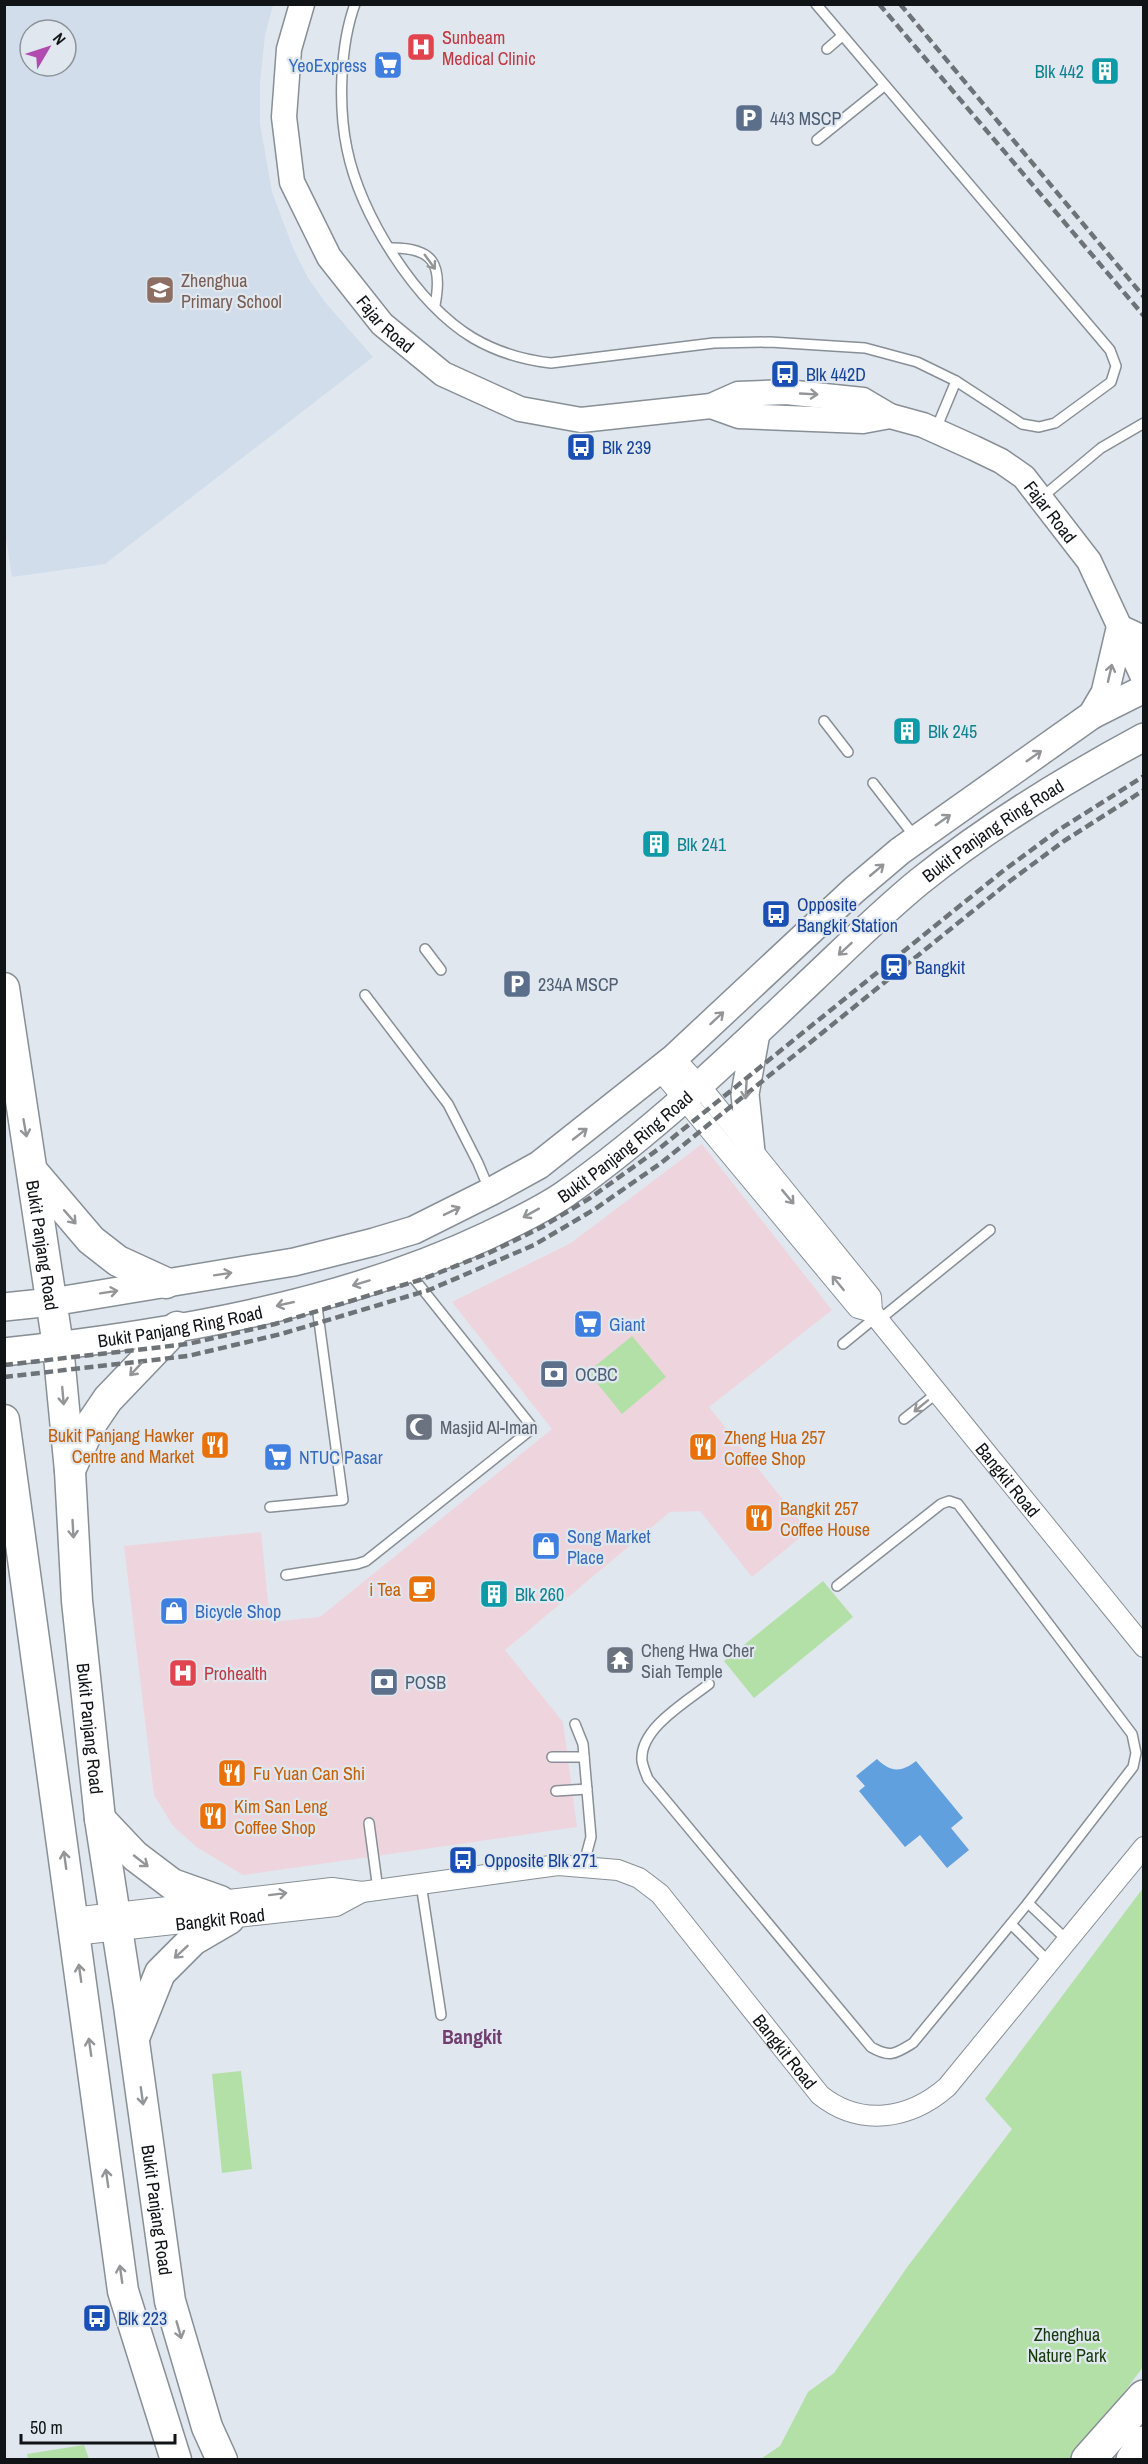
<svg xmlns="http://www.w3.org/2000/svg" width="1148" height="2464" font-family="'Archivo Narrow',sans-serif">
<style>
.commercial{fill:#eed5dd}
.built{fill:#d1ddeb;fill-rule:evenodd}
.green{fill:#b3e0a7}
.water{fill:#61a0df}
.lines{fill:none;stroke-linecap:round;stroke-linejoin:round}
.service-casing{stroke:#888f96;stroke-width:12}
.minor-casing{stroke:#888f96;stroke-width:22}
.tertiary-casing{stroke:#888f96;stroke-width:27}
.secondary-casing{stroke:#888f96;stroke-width:30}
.primary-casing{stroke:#888f96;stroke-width:33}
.motorway-casing{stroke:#888f96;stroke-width:36}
.service{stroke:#fff;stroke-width:9}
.minor{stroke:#fff;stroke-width:20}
.tertiary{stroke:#fff;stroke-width:24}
.secondary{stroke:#fff;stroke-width:27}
.primary{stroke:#fff;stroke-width:30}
.motorway{stroke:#fff;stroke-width:33}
.rail{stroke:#6e7378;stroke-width:4.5;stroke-dasharray:9 4.5;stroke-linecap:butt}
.oneway{stroke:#949597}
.labels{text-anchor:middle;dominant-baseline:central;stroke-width:4.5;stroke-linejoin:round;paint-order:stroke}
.health-label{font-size:18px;fill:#be3a42;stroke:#e0e7ef;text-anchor:start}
.shop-label{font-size:18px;fill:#366cbe;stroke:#e0e7ef;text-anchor:start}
.culture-label{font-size:18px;fill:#0d838f;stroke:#e0e7ef;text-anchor:start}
.service-label{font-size:18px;fill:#4e5e75;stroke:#e0e7ef;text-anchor:start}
.education-label{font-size:18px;fill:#785e54;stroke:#e0e7ef;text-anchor:start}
.street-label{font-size:18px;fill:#111417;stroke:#e0e7ef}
.transit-label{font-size:18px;fill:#164399;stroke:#e0e7ef;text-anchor:start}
.worship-label{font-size:18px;fill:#5b616d;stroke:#e0e7ef;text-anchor:start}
.food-label{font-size:18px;fill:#c56008;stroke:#e0e7ef;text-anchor:start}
.park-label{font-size:18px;fill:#163b0a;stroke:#e0e7ef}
.neighbourhood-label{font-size:20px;font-weight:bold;fill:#713e6f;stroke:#e0e7ef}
</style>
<rect width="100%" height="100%" fill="#e0e7ef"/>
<polygon class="commercial" points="702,1144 832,1310 709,1407 808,1531 752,1577 700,1511 670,1512 505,1650 563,1722 577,1827 243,1875 198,1848 173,1826 154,1795 124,1546 261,1532 270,1622 320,1617 552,1429 452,1302 571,1243"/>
<path class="built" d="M4,5H273L265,35L260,83V124L272,192L293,248L308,278L325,302L373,357L105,564L12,577L4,526ZM30,30H66V66H30Z"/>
<g class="green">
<polygon points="632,1336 666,1377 622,1414 588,1372"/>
<polygon points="823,1581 853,1617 754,1698 724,1661"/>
<polygon points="1143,1888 1143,2367 1074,2459 759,2460 780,2446 808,2392 834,2373 908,2266 1012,2129 985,2099"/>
<polygon points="241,2071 252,2169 222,2173 212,2074"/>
<polygon points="84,2445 89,2459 28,2459 27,2454"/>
</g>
<path class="water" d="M877,1759C890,1772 901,1773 916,1761L963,1818L951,1828L969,1850L947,1868L920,1835L905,1847L859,1791L865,1786L856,1776Z"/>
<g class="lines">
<g class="service-casing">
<g id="service">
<path d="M355,4C340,45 338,106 347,149C360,214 415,303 473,338C497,352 524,360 551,363L714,343L770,342L865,348L917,362L956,381L1022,424L1039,427L1055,423L1111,382L1116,366L1110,350L816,4"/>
<polyline points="827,49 842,36"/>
<polyline points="817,140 884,86"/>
<path d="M390,248C433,247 443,264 435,305"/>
<polyline points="936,429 956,381"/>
<polyline points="1041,498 1101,448 1144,423"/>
<polyline points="824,721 848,752"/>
<polyline points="873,783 915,837"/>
<polyline points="425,949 441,970"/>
<polyline points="365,995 448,1104 478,1163 489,1189"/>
<polyline points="879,1320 990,1230"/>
<polyline points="843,1344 876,1317"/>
<polyline points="904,1419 937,1393"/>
<polyline points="270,1507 343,1500 316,1299"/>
<polyline points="286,1575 357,1564 366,1561 533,1428 408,1271"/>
<path d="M709,1684C686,1702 639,1729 642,1761C643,1767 646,1774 648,1779L871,2047C890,2058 895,2054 913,2043L1028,1903L1133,1767L1136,1753L1132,1734L958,1504L949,1501L941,1504L837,1586"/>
<polyline points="575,1724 583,1744 591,1837 583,1867"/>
<polyline points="552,1757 584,1757"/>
<polyline points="556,1791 587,1789"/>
<polyline points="369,1823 378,1890"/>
<polyline points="421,1884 441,2015"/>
<polyline points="1028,1903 1067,1940"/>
<polyline points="1011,1924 1049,1962"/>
</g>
</g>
<g class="minor-casing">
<g id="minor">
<polyline points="674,1058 700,1086 871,1297 872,1312"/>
<path id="s1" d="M660,1070L858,1308L872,1312L1144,1647"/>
<path id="s2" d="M72,1918L332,1888L362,1892L558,1865L618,1870L639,1878L660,1894L820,2095C860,2127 909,2120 947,2087L1144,1847"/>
<path id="s3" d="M74,1935L336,1906L362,1892"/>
</g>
</g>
<g class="tertiary-casing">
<g id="tertiary">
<path id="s4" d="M302,4L289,49L284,117L292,182L329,257L382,324L443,374L520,409L581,420L711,406L738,394L786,392L863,400L890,416L923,425L974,448L1001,461L1024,477L1089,561L1144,679"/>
<polyline points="711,406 739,416 863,421 890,416"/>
</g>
</g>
<g class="secondary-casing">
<g id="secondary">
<polyline points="1092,715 1105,693 1120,629 1144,640"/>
<polyline points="751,1152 745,1094 756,1033"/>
<polyline points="4,1307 52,1302 294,1262 374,1242 414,1230 490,1192 539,1165 674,1058 854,890 900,851 1092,715 1144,689"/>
<path id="s5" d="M4,1352C168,1334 339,1306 489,1235C514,1223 542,1210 565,1194C654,1131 733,1055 812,980C847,947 882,912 920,881C990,825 1064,780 1144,737"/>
</g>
</g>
<g class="primary-casing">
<g id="primary">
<path id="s6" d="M4,988L58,1346L70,1471L77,1601L100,1819L129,2006L170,2301L207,2427L222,2460"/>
<polyline points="33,1172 91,1240 118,1261 166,1283"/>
<polyline points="4,1420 123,2291 176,2460"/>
<polyline points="70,1470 91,1424 108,1399 177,1327"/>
<polyline points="100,1819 135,1856 172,1884 220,1901"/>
<polyline points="134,2038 160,1973 193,1940 229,1919"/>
</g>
</g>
<g class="motorway-casing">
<g id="motorway">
<polyline points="1088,2460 1144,2397"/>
<polyline points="1133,2460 1144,2443"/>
</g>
</g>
<use href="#service" class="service"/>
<use href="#minor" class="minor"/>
<use href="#tertiary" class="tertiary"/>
<use href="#secondary" class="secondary"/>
<use href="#primary" class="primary"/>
<use href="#motorway" class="motorway"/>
<g class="rail">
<polyline points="879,4 1144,316"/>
<polyline points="900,4 1144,297"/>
<polyline points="4,1365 188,1344 275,1324 423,1279 491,1252 542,1227 590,1198 660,1148 1003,871 1057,831 1144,776"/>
<polyline points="4,1377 188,1356 281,1334 429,1290 534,1245 595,1209 661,1163 1010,881 1064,841 1144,790"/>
</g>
</g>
<defs><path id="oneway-shaft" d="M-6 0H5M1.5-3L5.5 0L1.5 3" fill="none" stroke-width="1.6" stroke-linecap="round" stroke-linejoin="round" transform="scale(1.5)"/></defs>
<g class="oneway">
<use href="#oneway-shaft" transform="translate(430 262) rotate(54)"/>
<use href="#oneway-shaft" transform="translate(809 394) rotate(3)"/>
<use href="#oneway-shaft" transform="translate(1110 673) rotate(-77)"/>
<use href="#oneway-shaft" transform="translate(1034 756) rotate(-35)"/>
<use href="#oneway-shaft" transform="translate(943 820) rotate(-35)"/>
<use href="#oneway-shaft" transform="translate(877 870) rotate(-40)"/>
<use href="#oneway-shaft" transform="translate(845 949) rotate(137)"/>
<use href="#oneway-shaft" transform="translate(717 1018) rotate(-43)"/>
<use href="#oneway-shaft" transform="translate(746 1090) rotate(94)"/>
<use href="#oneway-shaft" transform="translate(25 1128) rotate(80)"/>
<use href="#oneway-shaft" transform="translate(580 1134) rotate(-38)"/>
<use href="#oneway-shaft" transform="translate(788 1197) rotate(50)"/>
<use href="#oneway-shaft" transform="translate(452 1211) rotate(-26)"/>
<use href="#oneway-shaft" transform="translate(531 1213) rotate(151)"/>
<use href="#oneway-shaft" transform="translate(70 1217) rotate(49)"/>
<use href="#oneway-shaft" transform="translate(223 1274) rotate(-9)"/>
<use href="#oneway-shaft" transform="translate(361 1283) rotate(163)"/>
<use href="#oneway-shaft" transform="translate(838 1283) rotate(-129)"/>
<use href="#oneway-shaft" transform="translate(109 1292) rotate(-9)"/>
<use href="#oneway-shaft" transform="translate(285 1304) rotate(167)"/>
<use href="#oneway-shaft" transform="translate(136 1369) rotate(133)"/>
<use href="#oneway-shaft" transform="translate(63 1396) rotate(85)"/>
<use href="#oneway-shaft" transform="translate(921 1406) rotate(141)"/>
<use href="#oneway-shaft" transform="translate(73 1529) rotate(87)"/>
<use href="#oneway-shaft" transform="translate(65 1860) rotate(-98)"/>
<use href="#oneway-shaft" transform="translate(141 1861) rotate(38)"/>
<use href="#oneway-shaft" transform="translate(278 1894) rotate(-7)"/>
<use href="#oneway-shaft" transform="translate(181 1952) rotate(137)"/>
<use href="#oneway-shaft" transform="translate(80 1973) rotate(-98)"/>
<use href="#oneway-shaft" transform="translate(90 2047) rotate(-98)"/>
<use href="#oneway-shaft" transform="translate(142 2096) rotate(82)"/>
<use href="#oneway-shaft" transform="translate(107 2178) rotate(-98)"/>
<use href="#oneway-shaft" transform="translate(121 2274) rotate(-98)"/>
<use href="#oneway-shaft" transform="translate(179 2330) rotate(74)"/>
</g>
<defs>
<g id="hospital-square" transform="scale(1.5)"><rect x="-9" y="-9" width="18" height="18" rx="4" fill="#e0444e" stroke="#e0e7ef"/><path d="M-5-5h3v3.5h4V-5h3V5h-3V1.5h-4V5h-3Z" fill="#fff"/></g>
<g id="supermarket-square" transform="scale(1.5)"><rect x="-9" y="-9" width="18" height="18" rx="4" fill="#3f7fe0" stroke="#e0e7ef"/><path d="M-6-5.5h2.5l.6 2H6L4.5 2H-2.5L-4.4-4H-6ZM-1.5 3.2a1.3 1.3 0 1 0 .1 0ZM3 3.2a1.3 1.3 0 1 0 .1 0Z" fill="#fff"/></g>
<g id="building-square" transform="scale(1.5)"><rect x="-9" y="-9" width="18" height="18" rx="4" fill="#0f9aa8" stroke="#e0e7ef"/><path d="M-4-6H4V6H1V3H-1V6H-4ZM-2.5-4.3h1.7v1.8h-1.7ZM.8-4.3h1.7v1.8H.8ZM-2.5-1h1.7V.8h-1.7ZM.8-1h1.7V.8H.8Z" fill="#fff"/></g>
<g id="parking-square" transform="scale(1.5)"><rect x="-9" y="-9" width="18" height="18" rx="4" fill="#5c6f8a" stroke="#e0e7ef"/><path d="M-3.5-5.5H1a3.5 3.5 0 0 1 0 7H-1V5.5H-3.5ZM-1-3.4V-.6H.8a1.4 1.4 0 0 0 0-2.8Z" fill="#fff"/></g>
<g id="school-square" transform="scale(1.5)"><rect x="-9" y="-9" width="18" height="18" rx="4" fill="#8d6e63" stroke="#e0e7ef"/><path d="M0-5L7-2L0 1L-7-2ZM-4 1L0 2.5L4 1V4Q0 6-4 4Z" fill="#fff"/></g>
<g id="bus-square" transform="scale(1.5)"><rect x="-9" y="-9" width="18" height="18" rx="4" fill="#1a4fb4" stroke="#e0e7ef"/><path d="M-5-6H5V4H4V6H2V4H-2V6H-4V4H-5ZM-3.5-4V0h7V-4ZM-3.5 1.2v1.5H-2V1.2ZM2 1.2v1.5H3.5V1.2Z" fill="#fff"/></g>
<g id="station-square" transform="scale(1.5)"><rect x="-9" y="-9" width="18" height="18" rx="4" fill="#1a4fb4" stroke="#e0e7ef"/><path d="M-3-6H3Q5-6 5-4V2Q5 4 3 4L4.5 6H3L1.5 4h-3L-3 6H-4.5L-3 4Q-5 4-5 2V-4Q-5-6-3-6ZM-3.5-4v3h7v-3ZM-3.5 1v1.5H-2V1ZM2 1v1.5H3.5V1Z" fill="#fff"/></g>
<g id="bank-square" transform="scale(1.5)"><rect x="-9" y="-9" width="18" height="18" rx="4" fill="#5c6f8a" stroke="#e0e7ef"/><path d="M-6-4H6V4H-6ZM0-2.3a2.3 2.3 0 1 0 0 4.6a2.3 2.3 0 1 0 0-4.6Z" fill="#fff"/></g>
<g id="mosque-square" transform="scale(1.5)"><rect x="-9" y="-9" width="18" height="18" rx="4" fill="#6b7280" stroke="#e0e7ef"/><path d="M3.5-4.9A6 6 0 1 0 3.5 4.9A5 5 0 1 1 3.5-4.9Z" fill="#fff"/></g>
<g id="restaurant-square" transform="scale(1.5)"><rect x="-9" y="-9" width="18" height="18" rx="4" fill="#e8710a" stroke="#e0e7ef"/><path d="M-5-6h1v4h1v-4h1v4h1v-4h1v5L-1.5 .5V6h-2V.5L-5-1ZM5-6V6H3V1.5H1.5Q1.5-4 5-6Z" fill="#fff"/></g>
<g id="shop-square" transform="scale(1.5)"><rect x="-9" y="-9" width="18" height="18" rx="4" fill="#3f7fe0" stroke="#e0e7ef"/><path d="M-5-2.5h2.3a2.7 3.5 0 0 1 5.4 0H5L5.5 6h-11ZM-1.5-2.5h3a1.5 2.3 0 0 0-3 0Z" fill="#fff"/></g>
<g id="cafe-square" transform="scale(1.5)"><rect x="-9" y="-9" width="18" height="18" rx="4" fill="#e8710a" stroke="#e0e7ef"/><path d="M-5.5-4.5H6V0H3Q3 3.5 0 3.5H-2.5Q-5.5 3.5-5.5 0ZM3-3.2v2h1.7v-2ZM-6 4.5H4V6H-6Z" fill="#fff"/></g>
<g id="temple-square" transform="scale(1.5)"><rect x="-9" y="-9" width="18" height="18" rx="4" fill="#6b7280" stroke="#e0e7ef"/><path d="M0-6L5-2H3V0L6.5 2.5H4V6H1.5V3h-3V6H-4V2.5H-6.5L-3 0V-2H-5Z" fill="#fff"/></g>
</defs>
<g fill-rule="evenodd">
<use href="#hospital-square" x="421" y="47"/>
<use href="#supermarket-square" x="388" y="65"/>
<use href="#building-square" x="1105" y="71"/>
<use href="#parking-square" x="749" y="118"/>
<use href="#school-square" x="160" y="290"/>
<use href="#bus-square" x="785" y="374"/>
<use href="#bus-square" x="581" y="447"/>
<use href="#building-square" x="907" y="731"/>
<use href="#building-square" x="656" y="844"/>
<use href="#bus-square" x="776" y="914"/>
<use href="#station-square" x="894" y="967"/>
<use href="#parking-square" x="517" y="984"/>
<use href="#supermarket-square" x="588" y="1324"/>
<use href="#bank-square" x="554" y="1374"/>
<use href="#mosque-square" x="419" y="1427"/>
<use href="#restaurant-square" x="215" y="1445"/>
<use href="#restaurant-square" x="703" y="1447"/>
<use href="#supermarket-square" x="278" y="1457"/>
<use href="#restaurant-square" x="759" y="1518"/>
<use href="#shop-square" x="546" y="1546"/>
<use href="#cafe-square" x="422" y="1589"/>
<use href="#building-square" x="494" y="1594"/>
<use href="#shop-square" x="174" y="1611"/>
<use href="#temple-square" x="620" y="1660"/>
<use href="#hospital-square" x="183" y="1673"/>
<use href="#bank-square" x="384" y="1682"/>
<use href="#restaurant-square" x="232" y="1773"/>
<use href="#restaurant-square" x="213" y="1816"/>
<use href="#bus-square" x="463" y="1860"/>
<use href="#bus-square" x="97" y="2318"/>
</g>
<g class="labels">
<g class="health-label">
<text x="442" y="37">Sunbeam<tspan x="442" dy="21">Medical Clinic</tspan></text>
<text x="204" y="1673">Prohealth</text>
</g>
<g class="shop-label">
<text x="367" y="65" text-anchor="end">YeoExpress</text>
<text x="609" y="1324">Giant</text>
<text x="299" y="1457">NTUC Pasar</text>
<text x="567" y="1536">Song Market<tspan x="567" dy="21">Place</tspan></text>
<text x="195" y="1611">Bicycle Shop</text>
</g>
<g class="culture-label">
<text x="1084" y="71" text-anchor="end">Blk 442</text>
<text x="928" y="731">Blk 245</text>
<text x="677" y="844">Blk 241</text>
<text x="515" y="1594">Blk 260</text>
</g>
<g class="service-label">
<text x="770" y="118">443 MSCP</text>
<text x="538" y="984">234A MSCP</text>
<text x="575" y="1374">OCBC</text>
<text x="405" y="1682">POSB</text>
</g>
<g class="education-label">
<text x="181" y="280">Zhenghua<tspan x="181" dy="21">Primary School</tspan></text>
</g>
<g class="street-label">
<text stroke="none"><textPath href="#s4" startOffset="352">Fajar Road</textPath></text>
<text stroke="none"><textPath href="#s4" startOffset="1084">Fajar Road</textPath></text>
<text stroke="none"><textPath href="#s5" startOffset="1150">Bukit Panjang Ring Road</textPath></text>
<text stroke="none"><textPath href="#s5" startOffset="664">Bukit Panjang Ring Road</textPath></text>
<text stroke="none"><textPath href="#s6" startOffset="260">Bukit Panjang Road</textPath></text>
<text stroke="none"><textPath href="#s5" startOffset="178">Bukit Panjang Ring Road</textPath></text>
<text stroke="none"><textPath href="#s1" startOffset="540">Bangkit Road</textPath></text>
<text stroke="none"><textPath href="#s6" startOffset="746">Bukit Panjang Road</textPath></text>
<text stroke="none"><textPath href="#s3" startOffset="147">Bangkit Road</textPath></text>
<text stroke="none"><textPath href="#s2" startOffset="800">Bangkit Road</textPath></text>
<text stroke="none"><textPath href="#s6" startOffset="1232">Bukit Panjang Road</textPath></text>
</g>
<g class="transit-label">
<text x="806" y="374">Blk 442D</text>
<text x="602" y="447">Blk 239</text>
<text x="797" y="904">Opposite<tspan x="797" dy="21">Bangkit Station</tspan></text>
<text x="915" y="967">Bangkit</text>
<text x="484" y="1860">Opposite Blk 271</text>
<text x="118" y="2318">Blk 223</text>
</g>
<g class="worship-label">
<text x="440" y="1427">Masjid Al-Iman</text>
<text x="641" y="1650">Cheng Hwa Cher<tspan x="641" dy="21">Siah Temple</tspan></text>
</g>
<g class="food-label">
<text x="194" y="1435" text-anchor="end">Bukit Panjang Hawker<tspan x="194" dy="21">Centre and Market</tspan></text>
<text x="724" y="1437">Zheng Hua 257<tspan x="724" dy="21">Coffee Shop</tspan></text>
<text x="780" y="1508">Bangkit 257<tspan x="780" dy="21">Coffee House</tspan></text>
<text x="401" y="1589" text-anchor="end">i Tea</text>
<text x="253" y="1773">Fu Yuan Can Shi</text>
<text x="234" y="1806">Kim San Leng<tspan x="234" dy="21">Coffee Shop</tspan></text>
</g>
<g class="park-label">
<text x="1067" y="2334">Zhenghua<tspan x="1067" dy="21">Nature Park</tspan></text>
</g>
<g class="neighbourhood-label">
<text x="472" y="2036">Bangkit</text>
</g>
</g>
<rect width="1148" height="2464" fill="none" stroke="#111417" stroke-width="12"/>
<g transform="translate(48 48) rotate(51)"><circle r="28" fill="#e0e7ef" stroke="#8d9399" stroke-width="1.5"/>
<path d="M0-4.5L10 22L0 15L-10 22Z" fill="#b14baf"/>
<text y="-9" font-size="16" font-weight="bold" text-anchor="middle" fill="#111417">N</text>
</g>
<path d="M21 2434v9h154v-9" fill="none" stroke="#111417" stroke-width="3"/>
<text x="30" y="2434" font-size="18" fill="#111417" stroke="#e0e7ef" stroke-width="4.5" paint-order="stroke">50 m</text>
</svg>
